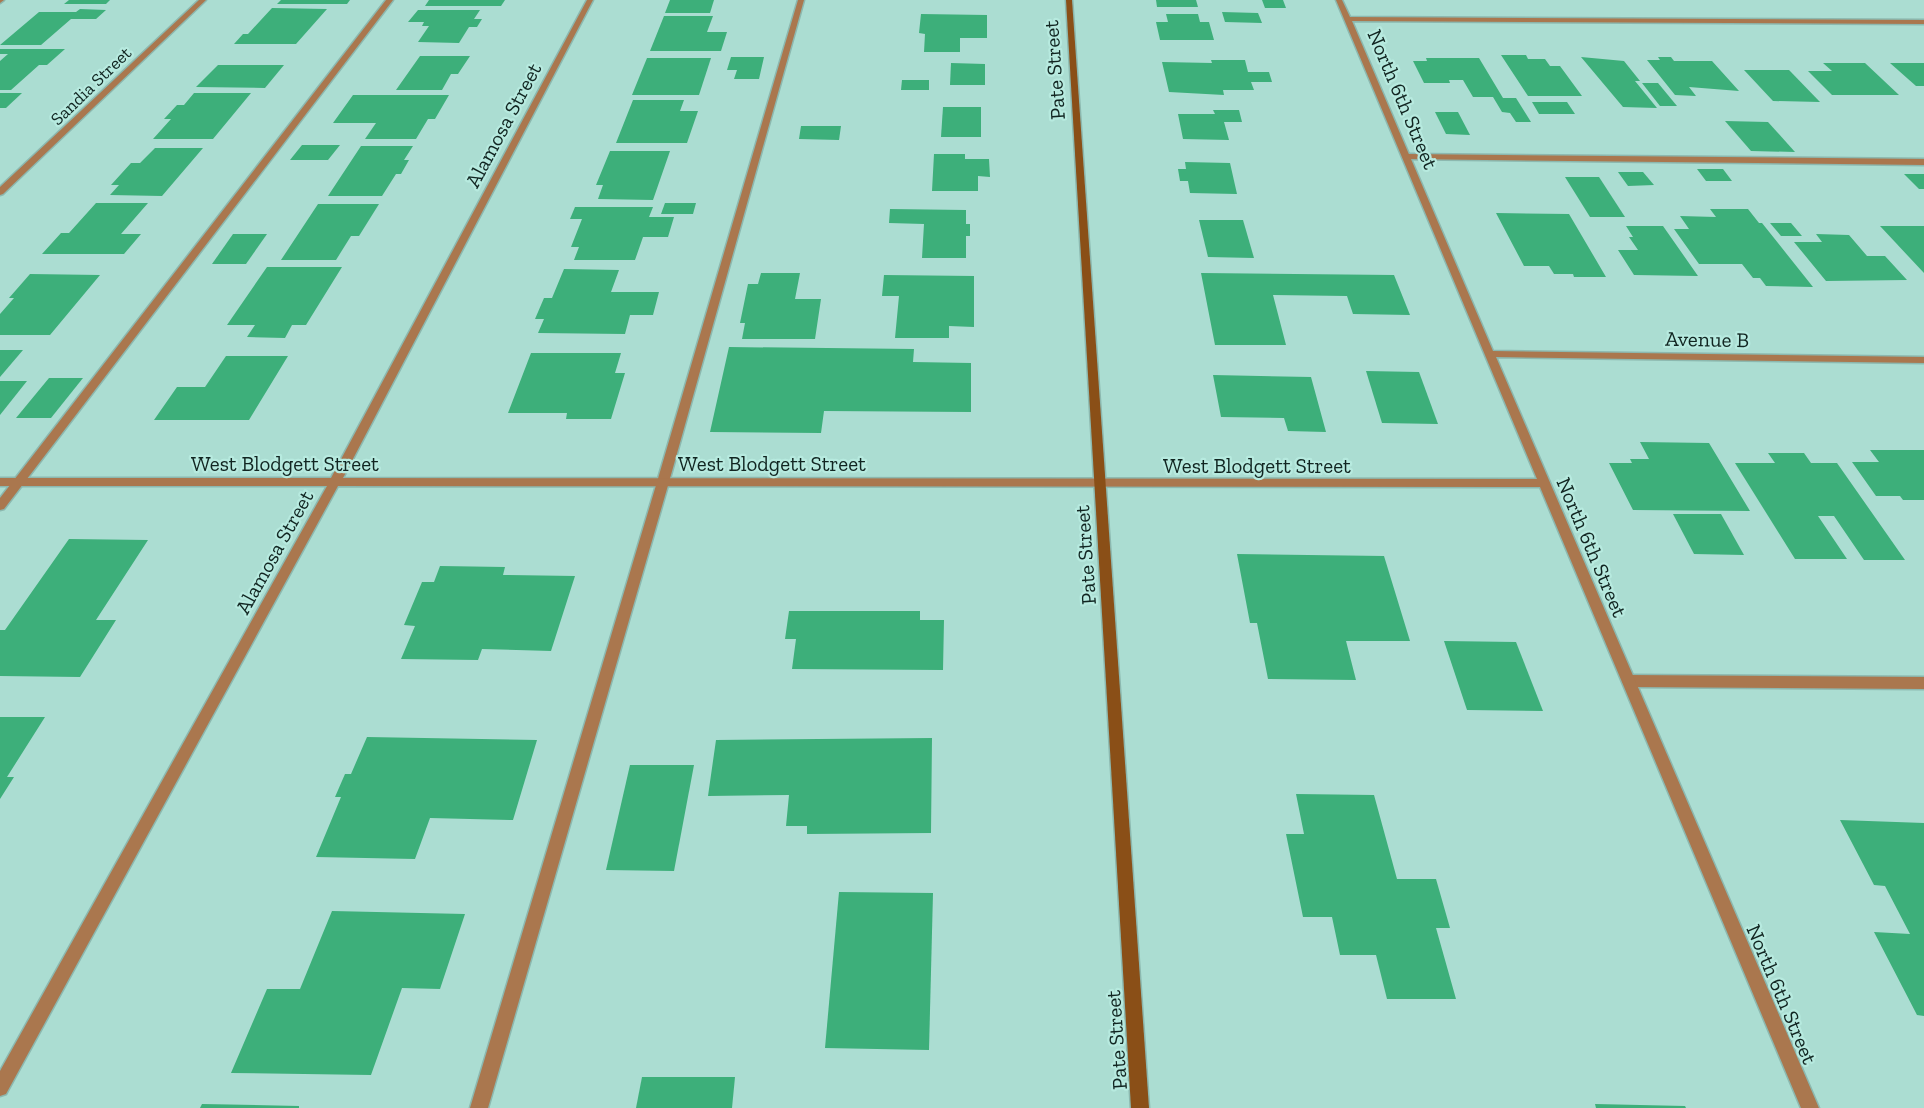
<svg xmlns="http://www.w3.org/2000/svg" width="1924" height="1108" font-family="'Zilla Slab',serif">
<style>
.building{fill:#3daf7a}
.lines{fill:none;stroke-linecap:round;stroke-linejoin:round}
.lane-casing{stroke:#8cb8af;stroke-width:3}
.street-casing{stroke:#8cb8af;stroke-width:3}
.secondary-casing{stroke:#8cb8af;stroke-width:3}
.lane{fill:#aa774e;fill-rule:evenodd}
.street{fill:#aa774e;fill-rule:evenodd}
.secondary{fill:#8a4f17;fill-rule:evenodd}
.labels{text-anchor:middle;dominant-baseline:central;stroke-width:4.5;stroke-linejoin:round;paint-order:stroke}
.far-street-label{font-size:18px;fill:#112521;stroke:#b7eadf}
.street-label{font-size:21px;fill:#112521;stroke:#b7eadf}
</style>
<rect width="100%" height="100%" fill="#abddd2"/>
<g class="building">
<polygon points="69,0 110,0 106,4 64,4"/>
<polygon points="281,0 350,0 347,4 277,4"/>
<polygon points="429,0 505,0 501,6 425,6"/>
<polygon points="670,0 714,0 710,13 665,13"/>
<polygon points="1156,0 1196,0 1198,7 1157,7"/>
<polygon points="1262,0 1283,0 1286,8 1265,8"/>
<polygon points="272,8 327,9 296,44 234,44 243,34 248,34"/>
<polygon points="80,9 106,10 96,19 71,19 41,45 0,45 39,12 76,12"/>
<polygon points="418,10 480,10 474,19 482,19 477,27 469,27 459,43 418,42 429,26 422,26 424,22 408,22"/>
<polygon points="1222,12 1258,13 1262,23 1225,22"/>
<polygon points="921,14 987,15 987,38 960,38 960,52 924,52 925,34 919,33"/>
<polygon points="1166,14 1198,14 1200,22 1209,22 1214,40 1160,40 1156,22 1168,22"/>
<polygon points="664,16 713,16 707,32 727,32 721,51 650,51"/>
<polygon points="0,49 65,49 47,65 39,65 11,90 0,90 0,61 8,54 0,54"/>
<polygon points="1501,55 1526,55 1528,59 1545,59 1550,66 1560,66 1582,96 1528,96"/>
<polygon points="420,56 470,56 458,74 451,74 442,90 396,90"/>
<polygon points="731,57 764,57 759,79 734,79 737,70 727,70"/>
<polygon points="1581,57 1624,61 1640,81 1635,81 1657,108 1623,107"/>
<polygon points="1658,57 1671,57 1674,61 1712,61 1739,91 1689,87 1696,96 1675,95 1647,60 1660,60"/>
<polygon points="647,58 711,58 699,95 632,95"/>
<polygon points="1426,58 1479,58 1503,98 1516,98 1531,122 1516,122 1510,113 1502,112 1493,97 1473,97 1463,80 1449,80 1450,83 1424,83 1413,61 1427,61"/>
<polygon points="1211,60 1245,60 1248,72 1269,72 1272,82 1251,82 1254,90 1223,90 1224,95 1169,92 1162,62 1212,63"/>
<polygon points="951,63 985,64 985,85 950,85"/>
<polygon points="1823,63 1865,63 1899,95 1832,95 1808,71 1832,71"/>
<polygon points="1890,63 1924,63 1924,86 1916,86"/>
<polygon points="218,65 284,65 265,88 196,87"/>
<polygon points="1744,70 1789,70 1820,102 1773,101"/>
<polygon points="902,80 929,80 929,90 901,90"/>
<polygon points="1642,83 1658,83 1677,106 1660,106"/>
<polygon points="0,93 22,93 6,108 0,108"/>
<polygon points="194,93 251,93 213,139 153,139 171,119 164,119 177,105 184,105"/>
<polygon points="353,95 449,95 435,119 428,119 416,139 365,139 376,123 333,123"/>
<polygon points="633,100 684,100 680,111 698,111 687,143 616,143"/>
<polygon points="1532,102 1567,102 1575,114 1539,114"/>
<polygon points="943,107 981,107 981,137 941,137"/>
<polygon points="1213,110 1239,110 1242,122 1224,122 1229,140 1183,139 1178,114 1215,114"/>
<polygon points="1435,112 1458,112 1470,135 1446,134"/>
<polygon points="1725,121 1768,122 1795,152 1751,151"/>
<polygon points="801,126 841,126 839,140 799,139"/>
<polygon points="302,145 340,145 328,160 290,160"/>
<polygon points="361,146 413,146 404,160 409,160 401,174 396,174 382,196 328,196"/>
<polygon points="155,148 203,148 162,196 110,195 119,185 111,185 131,163 140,163"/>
<polygon points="610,151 670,151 653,200 598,199 603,185 596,185"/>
<polygon points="934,154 965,154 965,159 989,159 990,177 978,176 978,191 932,191"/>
<polygon points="1185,162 1230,163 1237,194 1190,193 1188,181 1180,181 1178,169 1186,169"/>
<polygon points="1697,169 1723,169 1732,181 1706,181"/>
<polygon points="1618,172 1643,172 1654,185 1628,186"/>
<polygon points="1904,174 1924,174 1924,189 1919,189"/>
<polygon points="1565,177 1599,177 1625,217 1590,217"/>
<polygon points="96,203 148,203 121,234 141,234 124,254 42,254 61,233 69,233"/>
<polygon points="665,203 696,203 693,214 661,214"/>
<polygon points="318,204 379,204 359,236 351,236 336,260 281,260"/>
<polygon points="575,207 653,207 649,217 674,217 668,237 643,237 635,260 574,260 579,247 571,247 582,219 570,219"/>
<polygon points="890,209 966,210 966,224 970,224 970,236 966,236 966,258 922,258 924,224 889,223"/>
<polygon points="1710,209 1748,209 1759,223 1762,223 1813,287 1766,286 1760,278 1753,278 1742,264 1699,264 1674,229 1689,229 1680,216 1716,217"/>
<polygon points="1496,213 1569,214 1606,277 1574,277 1573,274 1554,274 1549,266 1524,266"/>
<polygon points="1199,220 1243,220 1254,258 1208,257"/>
<polygon points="1770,223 1791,223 1802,236 1781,236"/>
<polygon points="1626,226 1663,226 1698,276 1634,275 1618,250 1638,250 1629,237 1633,237"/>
<polygon points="1880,226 1924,226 1924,273"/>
<polygon points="233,234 267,234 246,264 212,264"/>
<polygon points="1816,234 1849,235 1867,256 1885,256 1907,280 1826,281 1794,242 1822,242"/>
<polygon points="267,267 342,267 306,325 292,325 285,338 247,337 255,325 227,325"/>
<polygon points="564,269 619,270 611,292 659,292 653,315 630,315 625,334 538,333 544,319 535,319 544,298 552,298"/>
<polygon points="761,273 800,273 795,299 821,299 815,339 742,339 745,323 740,323 748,284 758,284"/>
<polygon points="1201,273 1394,275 1410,315 1353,314 1347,296 1273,295 1286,345 1215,345"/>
<polygon points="30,274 100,275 50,335 0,335 0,314 14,298 9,298"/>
<polygon points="884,275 974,276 974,327 949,326 949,338 895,338 899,296 882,296"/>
<polygon points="729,347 914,349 913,362 971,363 971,412 824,411 821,433 710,432"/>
<polygon points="0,350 23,350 0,377"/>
<polygon points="531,353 621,353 615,373 625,373 611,419 566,419 567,413 508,413"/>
<polygon points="226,356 288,356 249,420 154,420 177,387 205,387"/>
<polygon points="1366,371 1419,372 1438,424 1382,423"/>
<polygon points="1213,375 1311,377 1326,432 1288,431 1284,418 1221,417"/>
<polygon points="49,378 83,378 51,418 16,418"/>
<polygon points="0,381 27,381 0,415"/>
<polygon points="1640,442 1709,443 1750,511 1633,510 1609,463 1632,463 1630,459 1649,459"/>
<polygon points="1870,450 1924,450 1924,500 1903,500 1900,496 1876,496 1852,462 1879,462"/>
<polygon points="1768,453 1804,453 1811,463 1837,463 1905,560 1864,560 1834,516 1818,516 1847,559 1795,559 1735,463 1775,463"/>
<polygon points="1673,514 1721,514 1744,555 1694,554"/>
<polygon points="69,539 148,540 96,620 116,620 80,677 0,676 0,630 5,630"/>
<polygon points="1237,554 1384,556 1410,641 1346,641 1356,680 1268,679 1257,623 1250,623"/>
<polygon points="440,566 505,567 503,575 575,576 551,651 482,649 478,660 401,659 415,626 404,625 422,582 434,582"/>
<polygon points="789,611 920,611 920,620 944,620 943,670 792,669 796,639 785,639"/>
<polygon points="1444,641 1516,642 1543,711 1467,710"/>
<polygon points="0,717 45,717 7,777 14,777 0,799"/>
<polygon points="367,737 537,740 513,820 430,818 415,859 316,857 341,797 335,797 345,774 351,774"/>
<polygon points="932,738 931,833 807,834 807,826 786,826 789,795 708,796 716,740"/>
<polygon points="630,765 694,765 674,871 606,870"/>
<polygon points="1296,794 1374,795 1397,879 1436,879 1450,928 1436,928 1456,999 1387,999 1376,955 1340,955 1332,917 1303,917 1286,834 1304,834"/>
<polygon points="1840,820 1924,823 1924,1016 1917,1015 1874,932 1910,934 1885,886 1874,885"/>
<polygon points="839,892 933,893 929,1050 825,1048"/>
<polygon points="332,911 465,914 440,989 402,988 371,1075 231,1073 267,989 300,989"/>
<polygon points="642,1077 735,1077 732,1108 636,1108"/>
<polygon points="202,1104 299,1106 299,1108 200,1108"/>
<polygon points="1595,1104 1685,1106 1686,1108 1596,1108"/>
</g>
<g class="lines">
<g class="lane-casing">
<g id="lane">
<polygon points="0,0 4,0 0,3"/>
<polygon points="386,0 393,0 4,509 0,510 0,498"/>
<polygon points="798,0 804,0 669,482 488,1108 470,1108 657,482"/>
<polygon points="1407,154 1924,159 1924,165 1404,159 1403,157"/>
<polygon points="1629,675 1924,677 1924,689 1629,687 1624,685 1622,681 1624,677"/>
</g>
</g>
<g class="street-casing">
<g id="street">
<polygon points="199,0 206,0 3,194 0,195 0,187"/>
<polygon points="587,0 593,0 343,478 1537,479 1336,0 1342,0 1350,17 1924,20 1924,24 1352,21 1493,351 1924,357 1924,363 1496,357 1819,1108 1801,1108 1540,487 338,486 6,1094 0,1096 0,1071 327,486 0,486 0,478 331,478"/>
</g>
</g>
<g class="secondary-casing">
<polygon id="secondary" points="1066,0 1072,0 1149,1108 1131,1108"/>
</g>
<use href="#lane" class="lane"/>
<use href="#street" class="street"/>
<use href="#secondary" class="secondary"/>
</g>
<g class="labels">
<g class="far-street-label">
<text transform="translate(91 86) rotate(-44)">Sandia Street</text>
</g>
<g class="street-label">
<text transform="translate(1054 70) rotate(-94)">Pate Street</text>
<text transform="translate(1403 99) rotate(67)">North 6th Street</text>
<text transform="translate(503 125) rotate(-62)">Alamosa Street</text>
<text transform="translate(1707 339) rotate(1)">Avenue B</text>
<text x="285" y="463">West Blodgett Street</text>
<text x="772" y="463">West Blodgett Street</text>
<text x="1257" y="465">West Blodgett Street</text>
<text transform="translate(1592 547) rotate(67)">North 6th Street</text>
<text transform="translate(274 552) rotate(-61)">Alamosa Street</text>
<text transform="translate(1085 555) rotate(-94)">Pate Street</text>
<text transform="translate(1782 994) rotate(67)">North 6th Street</text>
<text transform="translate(1116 1040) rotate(-94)">Pate Street</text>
</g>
</g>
</svg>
